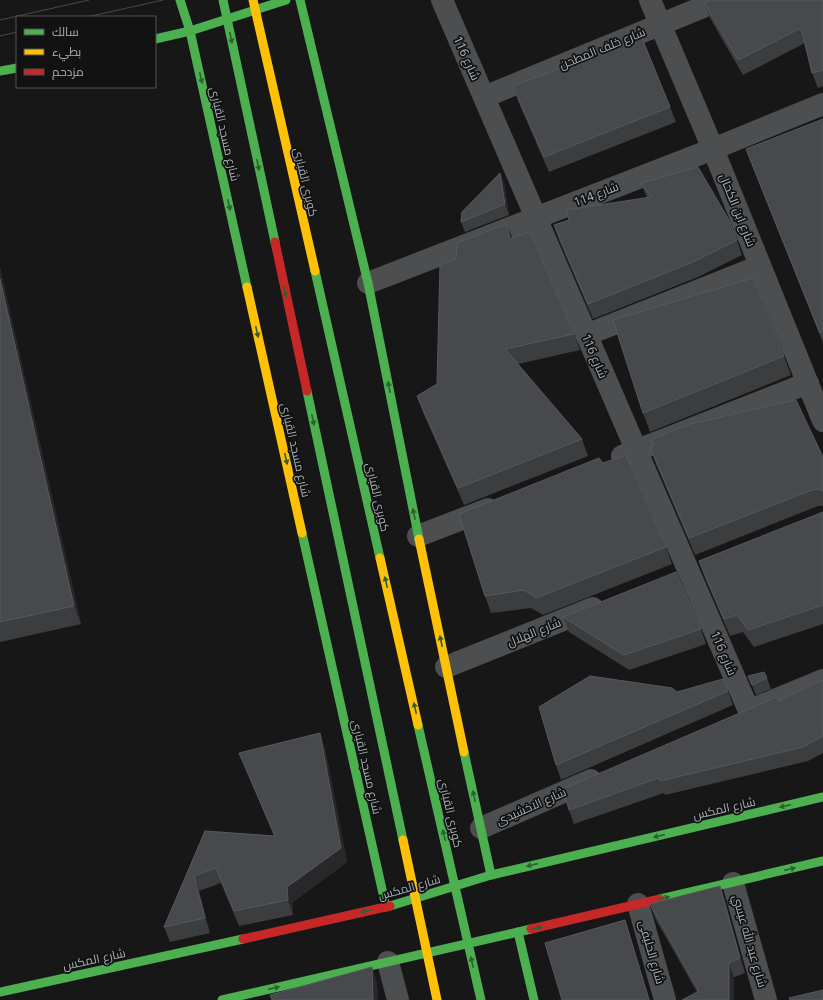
<svg xmlns="http://www.w3.org/2000/svg" width="823" height="1000" font-family="'Noto Sans',Cairo,sans-serif">
<style>
.lines{fill:none;stroke-linecap:round;stroke-linejoin:round}
.street{stroke:#4c4e50;stroke-width:22}
.fast{stroke:#4caf50;stroke-width:9}
.slow{stroke:#ffc107;stroke-width:9}
.jam{stroke:#c62828;stroke-width:9}
.tram{stroke:#484a4b;stroke-width:1}
.fast-bridge{stroke:#4caf50;stroke-width:9}
.slow-bridge{stroke:#ffc107;stroke-width:9}
.jam-bridge{stroke:#c62828;stroke-width:9}
.wall{fill:#3b3d3f}
.shaded-wall{fill:#28282a}
.building{fill:#47494c;stroke:#565a5d}
.oneway{fill:#2f6032}
.labels{text-anchor:middle;dominant-baseline:central;stroke-width:3.5;stroke-linejoin:round;paint-order:stroke}
.street-label{font-size:12px;fill:#a9b2b8;stroke:#121213}
</style>
<rect width="100%" height="100%" fill="#171718"/>
<g class="lines">
<g class="street">
<polyline points="442,0 749,711"/>
<polyline points="650,0 713,149 823,421"/>
<polyline points="484,97 720,0"/>
<polyline points="368,283 713,149 823,104"/>
<polyline points="586,335 760,266"/>
<polyline points="622,456 808,383"/>
<polyline points="418,536 488,509"/>
<polyline points="446,667 593,608"/>
<polyline points="750,710 823,680"/>
<polyline points="481,828 591,780"/>
<polyline points="733,883 766,1000"/>
<polyline points="638,904 665,1000"/>
<polyline points="388,962 398,1000"/>
</g>
<g class="fast">
<polyline points="180,0 190,31 247,287"/>
<polyline points="300,0 368,283 419,539"/>
<polyline points="155,39 190,31 286,0"/>
<polyline points="0,71 17,68"/>
<polyline points="302,533 386,907"/>
<polyline points="464,752 491,875"/>
<polyline points="660,899 823,861"/>
<polyline points="390,906 491,875 823,797"/>
<polyline points="518,932 534,1000"/>
<polyline points="0,992 243,939"/>
<polyline points="222,1000 531,929"/>
</g>
<g class="slow">
<polyline points="247,287 302,533"/>
<polyline points="419,539 464,752"/>
</g>
<g class="jam">
<polyline points="531,929 660,899"/>
<polyline points="243,939 390,906"/>
</g>
<g class="tram">
<polyline points="87,17 163,0"/>
<polyline points="0,20 89,0"/>
<polyline points="0,36 17,32"/>
</g>
<g class="fast-bridge">
<polyline points="223,0 275,242"/>
<polyline points="315,271 380,558"/>
<polyline points="307,391 403,840"/>
<polyline points="418,725 481,1000"/>
</g>
<g class="slow-bridge">
<polyline points="253,0 315,271"/>
<polyline points="380,558 418,725"/>
<polyline points="403,840 437,1000"/>
</g>
<polyline class="jam-bridge" points="275,242 307,391"/>
</g>
<g class="wall">
<polygon points="823,0 823,86 818,88 812,73 805,43 743,75 710,18 704,3"/>
<polygon points="513,86 670,107 676,122 549,172 518,101"/>
<polygon points="823,119 823,343 753,168 746,149"/>
<polygon points="500,173 504,183 509,215 465,232 461,222"/>
<polygon points="641,183 737,240 742,255 698,277 593,319 559,240 554,225 647,198"/>
<polygon points="507,224 512,238 574,334 580,350 518,364 582,439 588,456 464,505 423,412 417,396 437,384 456,259"/>
<polygon points="0,268 81,624 0,642"/>
<polygon points="784,356 791,375 650,432 643,413"/>
<polygon points="650,447 823,457 823,506 818,506 695,555 656,464"/>
<polygon points="823,512 823,624 754,647 743,632 730,636 705,578 699,561"/>
<polygon points="666,547 672,564 543,615 531,608 491,613 485,596"/>
<polygon points="563,617 701,629 706,644 629,670 569,632"/>
<polygon points="748,676 767,678 771,689 756,695"/>
<polygon points="823,680 823,753 808,761 665,795 664,793 574,824 569,810 779,701"/>
<polygon points="728,691 733,705 561,780 556,765 677,692"/>
<polygon points="325,748 347,862 293,902 293,915 239,926 221,883 199,891 210,933 170,942 164,927 205,831 274,836 245,767 239,753"/>
<polygon points="720,886 725,901 745,973 697,992 655,918 650,904"/>
</g>
<g class="shaded-wall">
<polygon points="500,173 504,183 509,215 505,204"/>
<polygon points="507,224 513,240 510,239"/>
<polygon points="0,268 81,624 74,606 0,279"/>
<polygon points="320,733 325,748 347,862 293,902 293,915 288,900 287,887"/>
<polygon points="194,876 199,891 210,933 205,918"/>
<polygon points="720,886 725,901 745,973 740,958"/>
<polygon points="625,920 630,935 650,1000 649,1000"/>
<polygon points="729,963 734,977 734,1000 729,1000"/>
<polygon points="372,967 377,982 378,1000 373,1000"/>
</g>
<g class="building">
<polygon points="711,0 823,0 823,70 812,73 801,28 738,60 704,3"/>
<polygon points="642,38 670,107 544,157 513,86"/>
<polygon points="823,119 823,332 820,333 746,149"/>
<polygon points="698,167 729,220 737,240 693,262 588,304 554,225 569,220 566,210 651,197 641,183"/>
<polygon points="500,173 505,204 461,222 462,212"/>
<polygon points="507,224 510,239 530,232 574,334 505,349 582,439 458,488 417,396 437,384 440,265 456,259 457,243"/>
<polygon points="753,278 784,356 643,413 613,320"/>
<polygon points="0,279 74,606 0,622"/>
<polygon points="796,400 823,457 823,491 819,489 812,490 689,538 650,447 654,445 652,439 690,424"/>
<polygon points="626,455 666,547 536,598 524,590 485,596 459,514 599,458 603,463"/>
<polygon points="823,512 823,605 748,630 737,615 724,619 699,561"/>
<polygon points="676,572 701,629 624,655 563,617"/>
<polygon points="764,672 767,678 752,685 748,676"/>
<polygon points="590,676 672,688 677,692 723,679 728,691 556,765 539,707"/>
<polygon points="823,680 823,736 803,747 660,781 658,778 569,810 563,789 777,697 779,701"/>
<polygon points="320,733 341,848 287,887 288,900 234,911 216,868 194,876 205,918 164,927 205,831 275,836 239,753"/>
<polygon points="720,886 740,958 729,963 729,1000 682,1000 699,991 650,904"/>
<polygon points="625,920 649,1000 562,1000 545,943"/>
<polygon points="372,967 373,1000 272,1000 270,995"/>
<polygon points="823,990 823,1000 790,1000 789,998"/>
</g>
<defs><path id="oneway-solid" d="M-6-.8H1V-3.2L6.5 0L1 3.2V.8H-6Z"/></defs>
<g class="oneway">
<use href="#oneway-solid" transform="translate(231 38) rotate(78)"/>
<use href="#oneway-solid" transform="translate(201 78) rotate(77)"/>
<use href="#oneway-solid" transform="translate(258 165) rotate(78)"/>
<use href="#oneway-solid" transform="translate(229 205) rotate(77)"/>
<use href="#oneway-solid" transform="translate(285 292) rotate(78)"/>
<use href="#oneway-solid" transform="translate(257 332) rotate(77)"/>
<use href="#oneway-solid" transform="translate(389 387) rotate(-101)"/>
<use href="#oneway-solid" transform="translate(313 420) rotate(78)"/>
<use href="#oneway-solid" transform="translate(286 459) rotate(77)"/>
<use href="#oneway-solid" transform="translate(414 514) rotate(-101)"/>
<use href="#oneway-solid" transform="translate(386 582) rotate(-103)"/>
<use href="#oneway-solid" transform="translate(441 641) rotate(-102)"/>
<use href="#oneway-solid" transform="translate(415 708) rotate(-103)"/>
<use href="#oneway-solid" transform="translate(474 796) rotate(-102)"/>
<use href="#oneway-solid" transform="translate(785 806) rotate(167)"/>
<use href="#oneway-solid" transform="translate(444 835) rotate(-103)"/>
<use href="#oneway-solid" transform="translate(659 836) rotate(167)"/>
<use href="#oneway-solid" transform="translate(532 865) rotate(167)"/>
<use href="#oneway-solid" transform="translate(790 869) rotate(-13)"/>
<use href="#oneway-solid" transform="translate(664 898) rotate(-13)"/>
<use href="#oneway-solid" transform="translate(366 911) rotate(168)"/>
<use href="#oneway-solid" transform="translate(537 928) rotate(-13)"/>
<use href="#oneway-solid" transform="translate(472 962) rotate(-103)"/>
<use href="#oneway-solid" transform="translate(274 988) rotate(-13)"/>
</g>
<g class="labels">
<g class="street-label">
<text transform="translate(602 48) rotate(-22)">شارع خلف المطحن</text>
<text transform="translate(467 58) rotate(66)">شارع 116</text>
<text transform="translate(225 134) rotate(77)">شارع مسجد القبارى</text>
<text transform="translate(306 182) rotate(77)">كوبرى القبارى</text>
<text transform="translate(596 194) rotate(-21)">شارع 114</text>
<text transform="translate(738 210) rotate(68)">شارع ابن الكحال</text>
<text transform="translate(595 356) rotate(67)">شارع 116</text>
<text transform="translate(296 450) rotate(77)">شارع مسجد القبارى</text>
<text transform="translate(378 497) rotate(77)">كوبرى القبارى</text>
<text transform="translate(534 632) rotate(-22)">شارع الهلال</text>
<text transform="translate(724 653) rotate(67)">شارع 116</text>
<text transform="translate(367 767) rotate(77)">شارع مسجد القبارى</text>
<text transform="translate(531 806) rotate(-24)">شارع الاخشيدى</text>
<text transform="translate(724 808) rotate(-13)">شارع المكس</text>
<text transform="translate(451 813) rotate(77)">كوبرى القبارى</text>
<text transform="translate(409 887) rotate(-16)">شارع المكس</text>
<text transform="translate(750 941) rotate(74)">شارع عبد الله عيسي</text>
<text transform="translate(652 952) rotate(74)">شارع الحليفى</text>
<text transform="translate(94 959) rotate(-12)">شارع المكس</text>
</g>
</g>
<rect x="16" y="16" width="140" height="72" fill="#121213" stroke="#4e5255"/>
<rect x="24" y="29" width="20" height="6" fill="#4caf50" stroke="#4e5255"/>
<text x="52" y="36" font-size="12" fill="#a9b2b8">سالك</text>
<rect x="24" y="49" width="20" height="6" fill="#ffc107" stroke="#4e5255"/>
<text x="52" y="56" font-size="12" fill="#a9b2b8">بطيء</text>
<rect x="24" y="69" width="20" height="6" fill="#c62828" stroke="#4e5255"/>
<text x="52" y="76" font-size="12" fill="#a9b2b8">مزدحم</text>
</svg>
